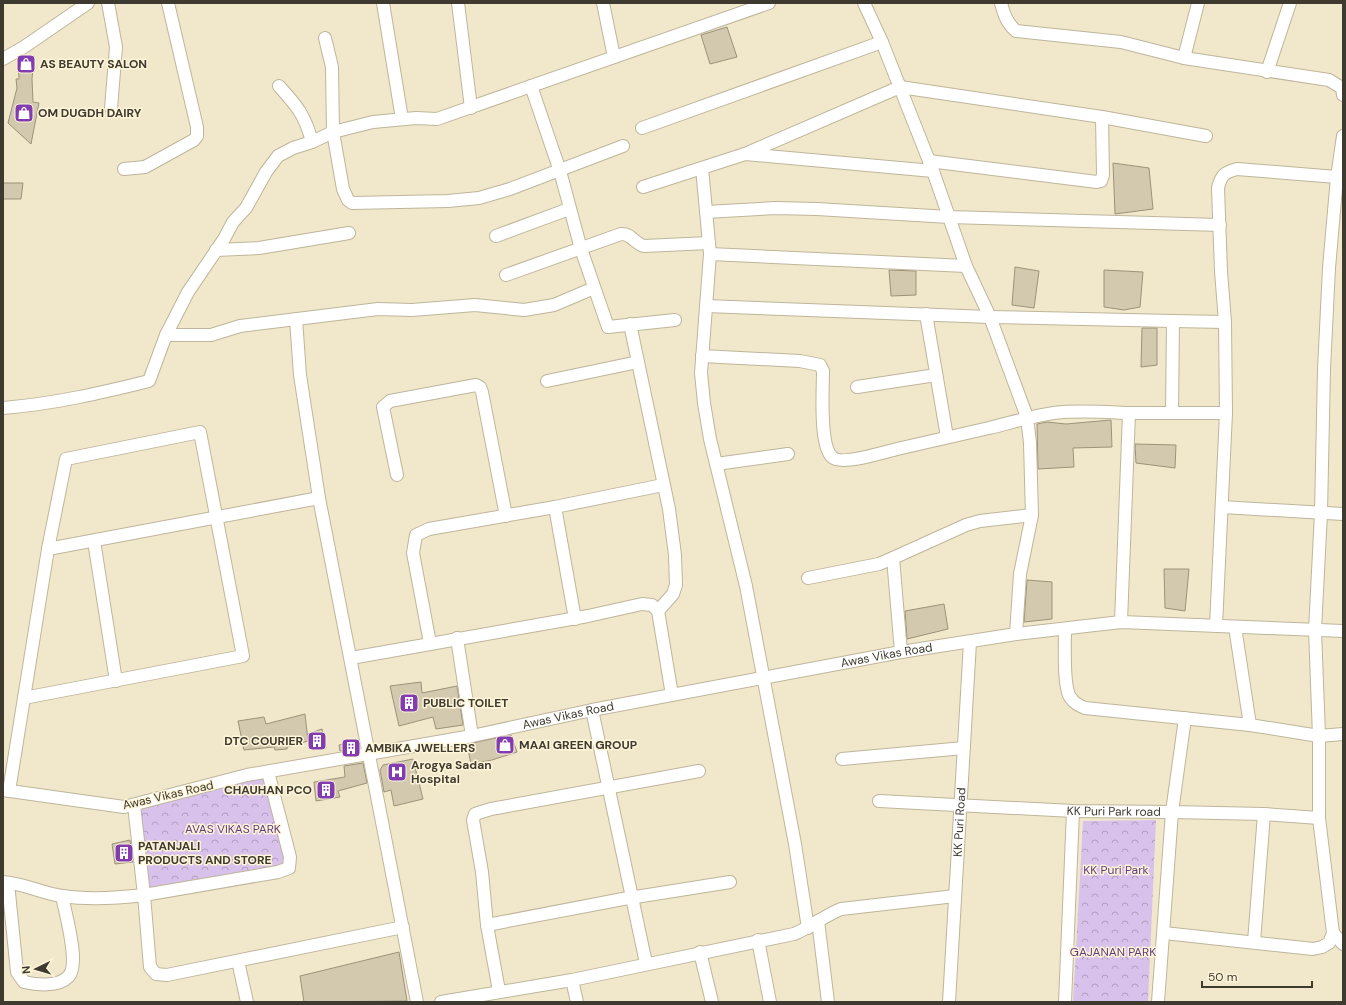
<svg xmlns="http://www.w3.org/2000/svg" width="1346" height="1005" font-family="'DM Sans',sans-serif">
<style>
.park{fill:url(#park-crowns)}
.building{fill:#d3c9af;stroke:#9b9279}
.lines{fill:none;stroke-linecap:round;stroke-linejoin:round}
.minor-casing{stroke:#beb59a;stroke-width:14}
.minor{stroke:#fff;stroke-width:12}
.labels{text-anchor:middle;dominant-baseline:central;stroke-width:3;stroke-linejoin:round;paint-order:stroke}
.poi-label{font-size:12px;font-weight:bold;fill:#3e3a2f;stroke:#fef5d9;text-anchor:start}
.street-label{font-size:12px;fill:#3e3a2f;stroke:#fef5d9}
.park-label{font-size:12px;fill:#5f3a79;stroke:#fef5d9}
</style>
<defs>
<pattern id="park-crowns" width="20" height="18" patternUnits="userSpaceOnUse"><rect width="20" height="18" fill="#d8c1eb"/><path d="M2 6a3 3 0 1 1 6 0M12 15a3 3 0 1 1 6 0" fill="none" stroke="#b19ebf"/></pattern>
</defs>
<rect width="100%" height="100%" fill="#f1e8cc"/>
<g class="park">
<polygon points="263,775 289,863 148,891 138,808"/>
<polygon points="1156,820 1148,1002 1073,1002 1083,821"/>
</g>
<g class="building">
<polygon points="727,27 737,57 710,64 701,35"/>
<polygon points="34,57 32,79 33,102 39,103 31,144 8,123 17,88 16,79 19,79 18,59"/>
<polygon points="1113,163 1149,168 1153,209 1115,214"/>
<polygon points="3,183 23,183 21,199 3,199"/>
<polygon points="1015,267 1039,271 1034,308 1012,305"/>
<polygon points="889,270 916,271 916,295 891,296"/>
<polygon points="1104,270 1143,272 1140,307 1124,310 1104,307"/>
<polygon points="1142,328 1157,328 1157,365 1141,367"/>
<polygon points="1111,420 1112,447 1073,448 1074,467 1038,469 1037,424 1047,422 1066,424"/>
<polygon points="1135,444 1176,445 1175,468 1136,463"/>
<polygon points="1164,569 1189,569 1185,611 1165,608"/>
<polygon points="1027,580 1052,582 1052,619 1024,622"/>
<polygon points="944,604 948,629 907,639 905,611"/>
<polygon points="421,682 422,693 457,686 463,725 436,729 433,717 399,726 390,686"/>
<polygon points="305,714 308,741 287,747 287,749 275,750 274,747 244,750 238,721 264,717 266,724"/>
<polygon points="322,729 326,748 313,750 308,734"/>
<polygon points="511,735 517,752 492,760 471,764 467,744"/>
<polygon points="358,740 360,748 340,751 339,745"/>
<polygon points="413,759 423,799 394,806 391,790 384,792 380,770 383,765"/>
<polygon points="363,763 367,783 338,791 340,797 316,801 314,782 345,777 344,766"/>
<polygon points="130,840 133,862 115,864 112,844"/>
<polygon points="399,952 407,1001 304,1002 300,976"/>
</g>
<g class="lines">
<g class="minor-casing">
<g id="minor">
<polyline points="108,3 116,47 111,108"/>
<polyline points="383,3 402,119"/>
<polyline points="458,3 471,108"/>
<polyline points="603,3 614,57"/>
<polyline points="864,3 882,42 933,171 966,266 990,317 1027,417 1030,443 1032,515 1020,574 1016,634"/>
<path d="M1001,3C1004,15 1007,23 1016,31L1121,42L1184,58L1329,80L1342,88L1343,95"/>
<polyline points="325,38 332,67 333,132 343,189 348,200 352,203 448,201 479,198 510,189 623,146"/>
<polyline points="1184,58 1198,3"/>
<polyline points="3,59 24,47 88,3"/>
<polyline points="1267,72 1290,3"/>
<path d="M279,86C297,106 305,115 312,142"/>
<polyline points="531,86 560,171 581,249 608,327 675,320"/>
<polyline points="642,128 882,42"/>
<polyline points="745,154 900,87 1102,117 1206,136"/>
<polyline points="929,161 1097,182 1101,181 1103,175 1102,117"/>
<polyline points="702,168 710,254 701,373 704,403 710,439 746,586 795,844 808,928"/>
<polyline points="124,169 145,167 194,140 197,136 197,127 168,3"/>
<polyline points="643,187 745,154 933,171"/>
<polyline points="706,212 775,208 817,209 949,217 1220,225"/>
<polyline points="496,236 569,209"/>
<polyline points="216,250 259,248 349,233"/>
<polyline points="710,254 966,266"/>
<path d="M506,275L621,234C631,233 635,244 644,246L709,243"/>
<polyline points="706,306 990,317 1173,321 1172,413"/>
<polyline points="926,314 947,437"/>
<polyline points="296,319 300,375 319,498 417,1002"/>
<polyline points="1173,321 1225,322"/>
<polyline points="630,324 669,509 675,555 676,585 673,594 658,611"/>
<polyline points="166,335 211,335 240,326 378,309 412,310 475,305 524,310 554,305 594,288"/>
<path d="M702,356L800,361L820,365L823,371C823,389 819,445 832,457C841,466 885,452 897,449C927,442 958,435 989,428C1011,423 1031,416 1054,413C1079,410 1104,412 1129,413L1121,622"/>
<polyline points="547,381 638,362"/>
<polyline points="857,387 936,375"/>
<path d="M3,408C53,404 101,393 149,381L166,335L188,292L224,239L233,222L246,208L266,172L278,156L293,148L312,142L333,132L373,122L416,118L437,119L769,3"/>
<polyline points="1129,413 1226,413"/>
<polyline points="716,464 788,454"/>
<polyline points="397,475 383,407 390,401 476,385 480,387 482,392 506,516"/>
<polyline points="555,507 575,619"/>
<polyline points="1222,507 1343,514"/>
<polyline points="94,541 116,681"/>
<polyline points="808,578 879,564 893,558"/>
<path d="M1216,626L1226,413L1225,322L1221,271L1218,188C1221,175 1225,172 1237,169L1337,177"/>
<polyline points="1235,627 1250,725"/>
<path d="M1065,629C1065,643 1063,686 1070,697C1074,703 1078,705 1085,708L1250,725L1319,736L1343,734"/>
<polyline points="457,638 472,736"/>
<polyline points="430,643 413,553 416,535 429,529 555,507 663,485"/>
<polyline points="901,652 893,558 966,525 980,521 1032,515"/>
<polyline points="351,658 588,616 642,604 652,605 658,611 672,695"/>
<polyline points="24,698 243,656 200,432 66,459 48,549"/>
<polyline points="592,710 646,963"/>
<polyline points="1185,718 1172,812 1264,814 1319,818"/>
<polyline points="842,759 964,748"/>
<polyline points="268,772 290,857 289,868 278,872 144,895 150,967 156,974 167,975 403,927"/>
<path id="s1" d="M3,790L124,807L247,775L472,736L592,710L901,652L1016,634L1121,622L1343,631"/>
<polyline points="9,791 48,549 319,498"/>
<path id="s2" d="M879,801L1073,811L1172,812L1158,1002"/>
<path d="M3,882C24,883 43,894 63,896C89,900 118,898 144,895L134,805"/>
<path d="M8,883L17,972L24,982C37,985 58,987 68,977C81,965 65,913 62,896"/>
<polyline points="818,921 828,1002"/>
<polyline points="487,925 623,899 730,882"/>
<polyline points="1164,933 1313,949 1322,947 1329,943 1333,933 1319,818 1319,736 1315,630 1321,513 1324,369 1329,268 1337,177 1343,136"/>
<polyline points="1333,933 1343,944"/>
<polyline points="758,940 770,1002"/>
<polyline points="1254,942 1264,814"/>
<polyline points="700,952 712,1002"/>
<polyline points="238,961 247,1002"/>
<polyline points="572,980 577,1002"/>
<polyline points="499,991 487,925 482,872 473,820 475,814 491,809 699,771"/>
<path d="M441,1002L572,980L794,934C811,927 824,916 841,909L955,896"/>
<path id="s3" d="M949,1002L970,642"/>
<polyline points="1065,1002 1073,811"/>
</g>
</g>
<use href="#minor" class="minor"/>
</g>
<defs>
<g id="shop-square" transform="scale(1)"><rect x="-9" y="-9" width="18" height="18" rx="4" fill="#823caf" stroke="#fef5d9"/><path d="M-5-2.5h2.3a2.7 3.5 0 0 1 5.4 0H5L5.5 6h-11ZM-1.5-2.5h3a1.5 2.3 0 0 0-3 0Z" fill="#fff"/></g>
<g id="building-square" transform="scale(1)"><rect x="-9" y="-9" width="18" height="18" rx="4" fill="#823caf" stroke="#fef5d9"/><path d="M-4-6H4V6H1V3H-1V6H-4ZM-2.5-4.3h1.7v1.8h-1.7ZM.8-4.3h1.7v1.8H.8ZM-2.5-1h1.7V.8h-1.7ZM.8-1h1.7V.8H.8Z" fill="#fff"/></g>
<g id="hospital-square" transform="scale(1)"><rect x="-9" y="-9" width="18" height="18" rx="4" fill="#823caf" stroke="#fef5d9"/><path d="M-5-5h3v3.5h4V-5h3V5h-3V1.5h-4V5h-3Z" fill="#fff"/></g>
</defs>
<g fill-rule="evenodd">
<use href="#shop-square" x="26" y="64"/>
<use href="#shop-square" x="24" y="113"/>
<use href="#building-square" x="409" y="703"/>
<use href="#building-square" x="317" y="741"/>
<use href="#shop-square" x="505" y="745"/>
<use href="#building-square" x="351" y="748"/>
<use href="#hospital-square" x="397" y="772"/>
<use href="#building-square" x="326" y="790"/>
<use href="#building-square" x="124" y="853"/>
</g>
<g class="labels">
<g class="poi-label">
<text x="40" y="64">AS BEAUTY SALON</text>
<text x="38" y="113">OM DUGDH DAIRY</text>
<text x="423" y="703">PUBLIC TOILET</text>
<text x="303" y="741" text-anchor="end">DTC COURIER</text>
<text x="519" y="745">MAAI GREEN GROUP</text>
<text x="365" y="748">AMBIKA JWELLERS</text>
<text x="411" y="765">Arogya Sadan<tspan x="411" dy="14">Hospital</tspan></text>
<text x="312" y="790" text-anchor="end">CHAUHAN PCO</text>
<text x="138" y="846">PATANJALI<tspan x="138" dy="14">PRODUCTS AND STORE</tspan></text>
</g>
<g class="street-label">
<text stroke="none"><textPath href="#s1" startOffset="900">Awas Vikas Road</textPath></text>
<text stroke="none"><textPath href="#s1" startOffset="576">Awas Vikas Road</textPath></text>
<text transform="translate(168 795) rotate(-13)">Awas Vikas Road</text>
<text stroke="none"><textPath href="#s2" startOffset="235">KK Puri Park road</textPath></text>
<text stroke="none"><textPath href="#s3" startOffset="180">KK Puri Road</textPath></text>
</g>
<g class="park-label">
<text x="233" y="829">AVAS VIKAS PARK</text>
<text x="1116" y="870">KK Puri Park</text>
<text x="1113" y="952">GAJANAN PARK</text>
</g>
</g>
<rect width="1346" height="1005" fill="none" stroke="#3e3a2f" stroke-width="8"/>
<g transform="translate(36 969) rotate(265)" stroke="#fef5d9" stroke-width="3" paint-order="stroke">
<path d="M0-3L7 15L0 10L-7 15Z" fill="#3e3a2f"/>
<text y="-6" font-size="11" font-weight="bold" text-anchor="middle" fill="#3e3a2f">N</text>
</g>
<path d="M1202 981v6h110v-6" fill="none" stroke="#3e3a2f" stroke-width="2"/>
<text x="1208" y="981" font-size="12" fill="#3e3a2f" stroke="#fef5d9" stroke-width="3" paint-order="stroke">50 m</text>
</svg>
